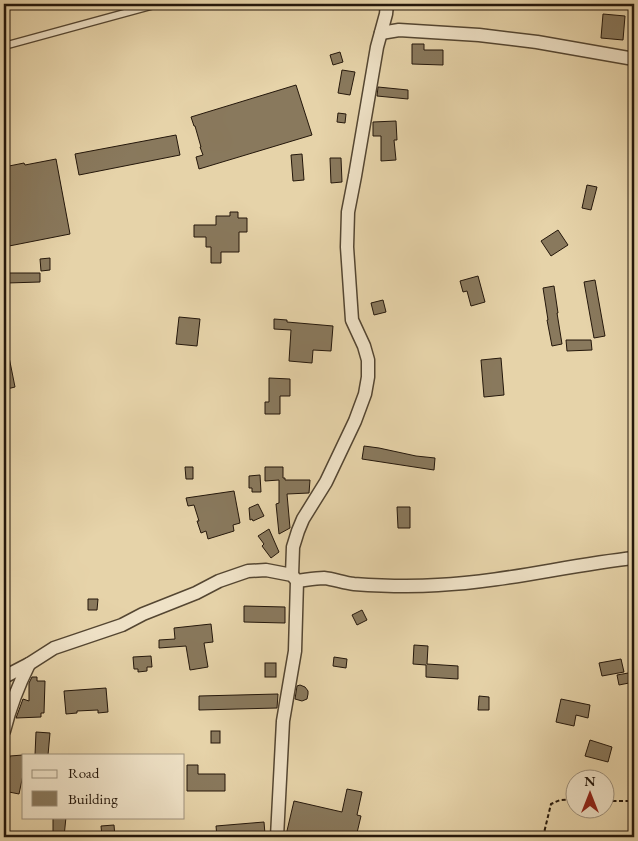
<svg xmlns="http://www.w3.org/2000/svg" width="638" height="841" font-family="'EB Garamond',serif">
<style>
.building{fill:#89795d;stroke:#24170b}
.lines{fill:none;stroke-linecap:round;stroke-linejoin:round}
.service-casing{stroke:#544632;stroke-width:9}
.minor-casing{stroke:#544632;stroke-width:15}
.path{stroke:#24170b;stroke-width:2;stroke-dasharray:4 2.5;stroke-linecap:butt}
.service{stroke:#efe2c7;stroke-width:6}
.minor{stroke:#efe2c7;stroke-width:12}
</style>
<rect width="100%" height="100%" fill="#e6d3a9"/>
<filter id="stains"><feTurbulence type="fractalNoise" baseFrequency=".004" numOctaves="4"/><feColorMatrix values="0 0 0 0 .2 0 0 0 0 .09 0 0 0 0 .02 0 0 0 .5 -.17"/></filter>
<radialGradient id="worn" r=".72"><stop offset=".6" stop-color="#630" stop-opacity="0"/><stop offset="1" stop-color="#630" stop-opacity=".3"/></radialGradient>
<g class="building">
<polygon points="603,14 625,16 623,40 601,38"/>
<polygon points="412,44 424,44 424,50 443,50 443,65 412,64"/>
<polygon points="340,52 343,62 333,65 330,55"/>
<polygon points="342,70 355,72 350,95 338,93"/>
<polygon points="296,85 312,135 199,169 196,157 203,155 200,147 201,147 195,126 194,126 191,117"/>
<polygon points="378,87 408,90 408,99 377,96"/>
<polygon points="338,113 346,114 345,123 337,122"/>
<polygon points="396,121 397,140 394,140 396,160 381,161 381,136 373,136 373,122"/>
<polygon points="176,135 180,155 79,175 75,154"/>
<polygon points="302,154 304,180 293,181 291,155"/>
<polygon points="330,158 341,158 342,182 331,183"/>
<polygon points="56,159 70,234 4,247 4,201 8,201 4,178 4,167 24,163 25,165"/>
<polygon points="587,185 597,187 591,210 582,208"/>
<polygon points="230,212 238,212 238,218 247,218 247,232 239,232 239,252 221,252 221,263 211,263 211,247 206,247 206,237 194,237 194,225 216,225 216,216 230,216"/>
<polygon points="558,230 568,245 551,256 541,241"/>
<polygon points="50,258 50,270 41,271 40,259"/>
<polygon points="7,273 40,273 40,282 7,283"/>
<polygon points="478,276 485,302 471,306 467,291 463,292 460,281"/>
<polygon points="595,280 605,336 594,338 584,282"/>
<polygon points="554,286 558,313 557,313 562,344 552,346 547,320 548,320 543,288"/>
<polygon points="383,300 386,312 374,315 371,303"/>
<polygon points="179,317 200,319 197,346 176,344"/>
<polygon points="274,319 287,320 287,322 333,326 331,351 313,350 312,363 289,361 291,330 274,329"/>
<polygon points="566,340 591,340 592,350 567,351"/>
<polygon points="4,357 9,357 15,387 7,389 4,368"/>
<polygon points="501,358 504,395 484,397 481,360"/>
<polygon points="269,378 290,379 290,396 280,396 280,414 265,414 265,402 269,402"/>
<polygon points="364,446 379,448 416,456 435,458 434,470 362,459"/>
<polygon points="185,467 193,467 193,479 186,479"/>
<polygon points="265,467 283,467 283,478 285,478 285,480 310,480 309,493 287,494 290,528 279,534 276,504 279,503 279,480 265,481"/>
<polygon points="260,475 261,492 252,492 252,488 249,488 249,476"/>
<polygon points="234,491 240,523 233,525 234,531 208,539 206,531 201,533 197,521 199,521 194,505 188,506 186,498"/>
<polygon points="258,504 264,516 253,521 252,519 250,520 249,508"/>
<polygon points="397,507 410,507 410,528 398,528"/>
<polygon points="269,529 279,552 271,558 262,546 264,544 258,536"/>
<polygon points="88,599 98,599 97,610 88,610"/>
<polygon points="244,606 285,607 285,623 244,622"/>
<polygon points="362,610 367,620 357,625 352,615"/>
<polygon points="211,624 213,642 204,643 208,667 190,670 186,646 159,648 159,640 175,639 174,628"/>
<polygon points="414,645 428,646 427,664 458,666 458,679 426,677 426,665 413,664"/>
<polygon points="151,656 152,667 147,667 147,671 138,672 138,669 134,669 133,657"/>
<polygon points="334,657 347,659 346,668 333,666"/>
<polygon points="621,659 624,672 602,676 599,663"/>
<rect x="265" y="663" width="11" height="14"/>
<polygon points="634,672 634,682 619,685 617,675"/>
<polygon points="32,677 37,677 37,681 45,681 44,713 41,713 41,717 16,718 23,699 29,701 29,683"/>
<polygon points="300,685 305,687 308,691 308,694 307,699 302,701 295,699 297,686"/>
<polygon points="106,688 108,712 98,713 98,710 77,711 77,713 66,714 64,691"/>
<polygon points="278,694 277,708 199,710 199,696"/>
<polygon points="479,696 489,697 489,710 478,710"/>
<polygon points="561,699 590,705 588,718 576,715 574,726 556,722"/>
<rect x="211" y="731" width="9" height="12"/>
<polygon points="36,732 50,733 48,755 35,755"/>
<polygon points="590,740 612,747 608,762 585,756"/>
<polygon points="23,755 23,775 19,794 4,791 4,785 10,756"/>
<polygon points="187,765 198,765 198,774 225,774 225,791 187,791"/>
<polygon points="347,789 362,792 357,815 361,816 356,837 295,837 286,835 294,801 342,812"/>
<polygon points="53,817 66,817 64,837 53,837"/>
<polygon points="264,822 265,834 217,837 216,826"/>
<polygon points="114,825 115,837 102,837 101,826"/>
</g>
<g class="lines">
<g class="service-casing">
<polyline id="service" points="4,46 158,4"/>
</g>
<g class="minor-casing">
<g id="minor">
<polyline points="381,33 399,30 479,35 537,42 634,59"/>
<polyline points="292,575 293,547 298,531 303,519 326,482 355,421 365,394 368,377 368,360 364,346 352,320 347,247 348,212 355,176 377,47 386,14 387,4"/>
<path d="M297,581C306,580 315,578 324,578C334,579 344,583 354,584C382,586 410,587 438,585C504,582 568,565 634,558"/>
<polyline points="4,677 29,664 54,648 122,625 143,614 196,593 219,581 248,571 266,570 292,575 297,581 295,651 283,721 277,837"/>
<path d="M4,731C10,707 18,686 29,664"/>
</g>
</g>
<g class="path">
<polyline points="606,801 634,801"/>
<polyline points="543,837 551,804 560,800 576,799"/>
</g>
<use href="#service" class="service"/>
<use href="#minor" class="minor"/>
</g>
<rect width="638" height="841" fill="none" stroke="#e6d3a9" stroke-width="20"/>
<rect x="5" y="5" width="628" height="831" fill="none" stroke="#24170b" stroke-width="2.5"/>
<rect x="10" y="10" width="618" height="821" fill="none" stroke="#24170b"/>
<rect x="22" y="754" width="162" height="65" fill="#efe2c7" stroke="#9e917c"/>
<rect x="32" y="770" width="25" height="8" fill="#efe2c7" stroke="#9e917c"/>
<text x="68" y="778" font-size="15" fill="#24170b">Road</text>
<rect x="32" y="791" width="25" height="15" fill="#89795d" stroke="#9e917c"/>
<text x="68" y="804" font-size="15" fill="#24170b">Building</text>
<g transform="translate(590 794)"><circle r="24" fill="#efe2c7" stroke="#9e917c"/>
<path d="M0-4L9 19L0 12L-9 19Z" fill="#8f2418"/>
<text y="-8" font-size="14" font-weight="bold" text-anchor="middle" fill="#24170b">N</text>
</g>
<rect width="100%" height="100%" filter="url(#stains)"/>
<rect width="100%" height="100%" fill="url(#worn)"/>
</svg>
